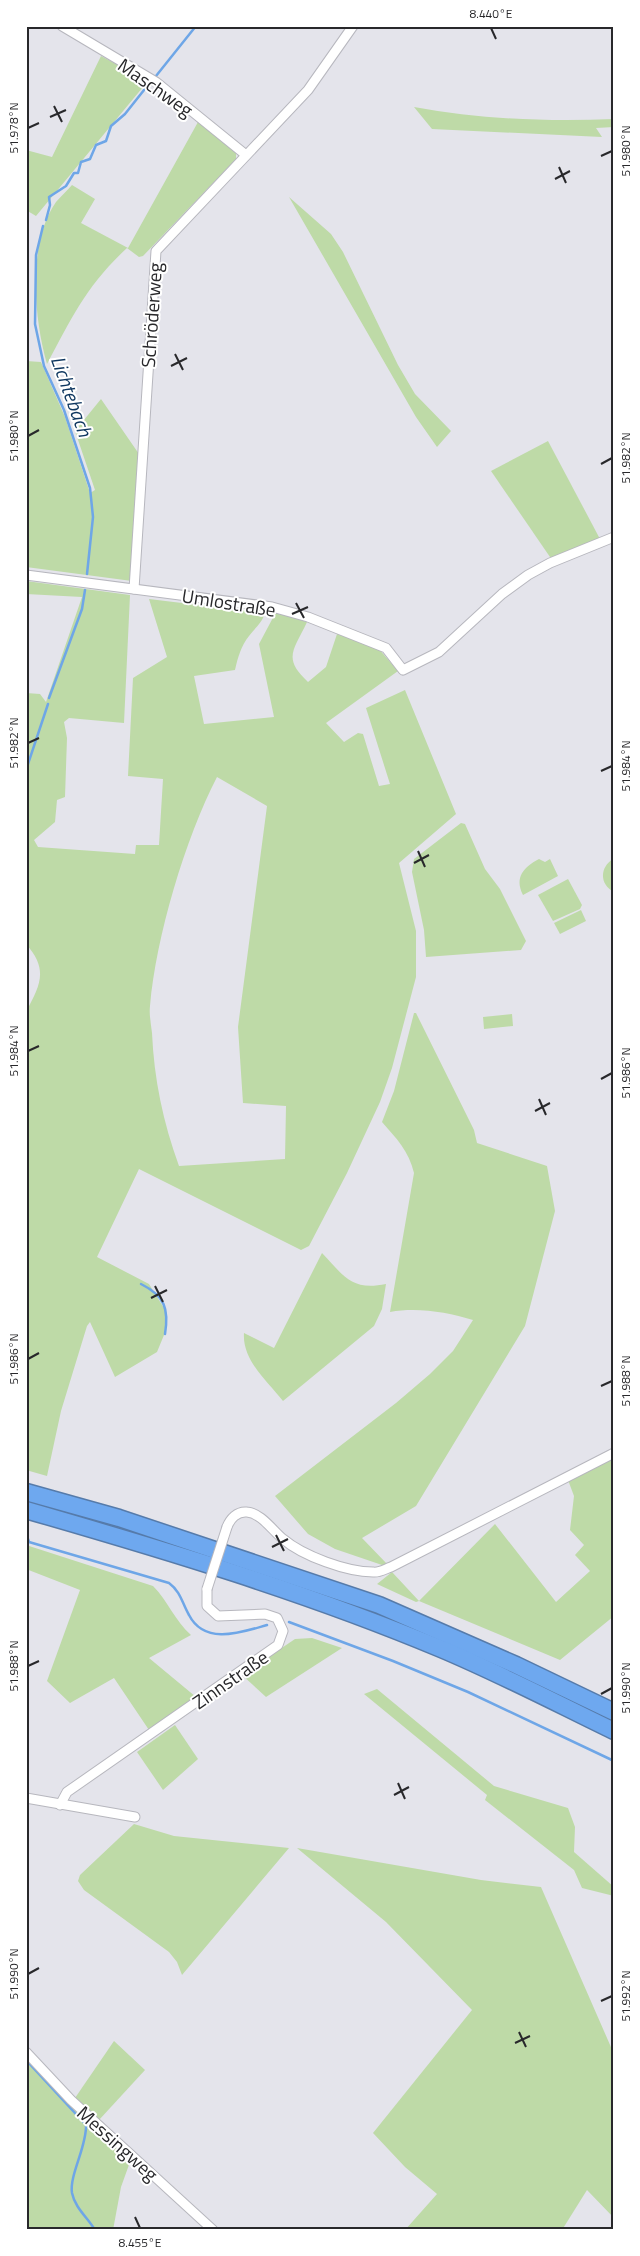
<svg xmlns="http://www.w3.org/2000/svg" width="640" height="2256" font-family="'Titillium Web',sans-serif">
<style>
.green{fill:#bedaa7;fill-rule:evenodd}
.lines{fill:none;stroke-linecap:round;stroke-linejoin:round}
.stream{stroke:#6ea6e7;stroke-width:2.5}
.street-casing{stroke:#b7b7be;stroke-width:11}
.highway-casing{stroke:#567baa;stroke-width:19}
.street{stroke:#fff;stroke-width:9}
.highway{stroke:#6ea8ef;stroke-width:16}
.street-bridge-casing{stroke:#b7b7be;stroke-width:11;stroke-linecap:butt}
.street-bridge{stroke:#fff;stroke-width:9}
.ticks{fill:none;stroke:#28282b;stroke-width:2}
.labels{text-anchor:middle;dominant-baseline:central;stroke-width:4;stroke-linejoin:round;paint-order:stroke}
.street-label{font-size:19px;fill:#28282b;stroke:#fff}
.water-label{font-size:20px;font-style:italic;fill:#0e365f;stroke:#fff}
.neatline{fill:none;stroke:#28282b;stroke-width:2}
.ticks-label{font-size:12px;text-anchor:middle;fill:#28282b}
</style>
<rect width="100%" height="100%" fill="#e4e4eb"/>
<g class="green">
<polygon points="101,56 148,81 36,216 26,210 26,150 52,157"/>
<path d="M414,107C479,119 548,122 614,119V127L596,128L602,137L432,129Z"/>
<path d="M198,122L236,153V159L143,256L139,257L127,248C87,285 72,317 47,364C34,319 27,243 56,202C61,196 67,191 72,185L95,199L81,223L128,248Z"/>
<polygon points="289,197 331,234 343,252 398,365 415,394 451,431 437,447 416,417"/>
<polygon points="26,361 41,362 65,417 90,493 95,490 75,431 101,399 139,454 132,581 26,567"/>
<polygon points="548,441 600,539 555,558 550,557 491,471"/>
<path d="M26,581L130,595L124,723L69,718L64,722L67,738L65,797L57,800L55,822L34,840L38,847L135,854L136,845H159L163,779L128,776L133,678L167,657L149,599L265,613C262,623 255,628 249,636C241,646 238,657 235,670L194,676L204,724L274,717L259,644L276,612L307,622C294,650 282,658 308,682L326,667L337,634L378,648L398,671L326,723L344,742L358,733L363,734L379,786L390,784L366,708L405,690L456,814L399,863L416,931V977L392,1068L380,1102L347,1173L309,1246L301,1250L139,1169L97,1257L149,1284L167,1313L164,1335L157,1352L115,1377L90,1322L87,1326L61,1411L47,1476L26,1470V1012C40,985 49,970 26,944V693L40,694L46,702L82,597L26,594ZM217,777L267,806L238,1027L243,1103L286,1106L285,1159L179,1166C163,1122 154,1079 152,1033C151,1024 149,1015 150,1006C156,937 185,839 217,777Z"/>
<polygon points="461,823 465,824 485,869 500,889 526,941 521,950 426,957 424,930 412,872 414,859"/>
<path d="M539,859L545,862L550,859L558,876L523,895C514,877 524,867 539,859Z"/>
<path d="M613,859C609,867 614,881 614,892C599,884 600,867 613,859Z"/>
<polygon points="568,879 582,905 580,909 553,921 538,895"/>
<polygon points="581,910 586,921 560,934 554,923"/>
<path d="M414,1013H416L474,1130L477,1143L547,1166L555,1211L525,1326L416,1506L362,1538L388,1565H382L335,1549L308,1534L275,1496L396,1403L430,1374L453,1351L473,1320C447,1312 417,1307 390,1312L414,1173C409,1151 396,1138 382,1122L394,1091Z"/>
<polygon points="512,1014 513,1026 484,1029 483,1017"/>
<path d="M322,1253C344,1276 351,1291 386,1284L382,1309L374,1326L283,1401C267,1381 242,1360 244,1333L274,1348Z"/>
<polygon points="614,1458 614,1616 560,1660 419,1601 416,1602 377,1584 392,1572 419,1601 495,1524 556,1602 590,1571 575,1555 584,1545 570,1530 574,1496 568,1480"/>
<path d="M26,1545L153,1586C168,1601 175,1621 191,1635L149,1658L196,1697L149,1730L114,1678L70,1703L47,1681L80,1590L26,1569Z"/>
<polygon points="312,1638 342,1648 266,1697 242,1675 295,1639"/>
<polygon points="377,1689 494,1786 568,1808 575,1827 574,1852 614,1887 614,1896 582,1888 574,1870 485,1800 487,1795 364,1694"/>
<polygon points="175,1725 198,1759 163,1790 137,1752"/>
<polygon points="134,1824 174,1836 289,1848 182,1975 177,1962 169,1952 84,1890 78,1881 80,1875"/>
<polygon points="297,1848 481,1880 541,1887 614,2054 614,2218 587,2190 562,2230 405,2230 437,2194 405,2167 373,2133 472,2010 386,1922"/>
<polygon points="114,2041 145,2070 99,2120 75,2098"/>
<polygon points="26,2057 130,2162 121,2187 113,2230 26,2230"/>
</g>
<g class="lines">
<g class="stream">
<polyline points="156,76 196,26"/>
<polyline points="46,220 50,205 49,197 66,186 74,173 78,173 81,162 90,159 96,145 106,141 111,126 125,114 148,85"/>
<polyline points="43,226 36,255 35,324 44,366 64,410 90,488 93,517 87,574"/>
<polyline points="49,698 82,609 85,590"/>
<polyline points="26,770 48,704"/>
<polyline points="26,1217 27,1217"/>
<path d="M141,1284C165,1296 169,1309 165,1334"/>
<path d="M28,1539L29,1542L169,1583C181,1592 182,1603 189,1615C205,1646 242,1632 267,1625"/>
<polyline points="289,1622 393,1661 468,1692 614,1761"/>
<path d="M26,2060L86,2125C87,2146 69,2176 72,2193C75,2208 88,2218 95,2230"/>
</g>
<g class="street-casing">
<g id="street">
<polyline points="62,26 156,82 246,155"/>
<polyline points="26,575 272,607 308,617 386,648 403,670 439,652 502,594 528,575 550,563 614,537"/>
<polyline points="134,589 156,251 308,90 353,26"/>
<path d="M227,1527C230,1519 237,1511 247,1512C261,1513 273,1531 283,1539C303,1556 347,1572 373,1572C379,1573 385,1569 391,1567L614,1453"/>
<polyline points="26,1798 135,1817"/>
<polyline points="60,1805 67,1792 278,1645 283,1631 277,1618 265,1614 218,1616 207,1606 207,1589"/>
<polyline points="26,2052 71,2100 213,2230"/>
</g>
</g>
<g class="highway-casing">
<g id="highway">
<polyline points="26,1492 119,1518 379,1605 516,1665 614,1712"/>
<path d="M26,1510C165,1550 305,1592 439,1648C499,1673 556,1703 614,1731"/>
</g>
</g>
<use href="#street" class="street"/>
<use href="#highway" class="highway"/>
<g class="street-bridge-casing">
<polyline id="street-bridge" points="207,1589 227,1527"/>
</g>
<use href="#street-bridge" class="street-bridge"/>
</g>
<path class="ticks" d="M491,28L496,39M54,106L62,122M50,117L66,110M28,128L39,123M601,156L612,151M559,167L566,183M555,179L570,171M175,354L183,370M171,366L187,358M28,436L39,430M601,464L612,458M296,603L304,618M292,614L308,607M28,743L39,738M601,771L612,766M418,851L425,867M414,863L429,855M28,1051L39,1046M601,1079L612,1073M539,1099L546,1115M535,1111L550,1103M155,1286L163,1302M151,1298L167,1290M28,1359L39,1353M601,1386L612,1381M276,1535L284,1551M272,1547L288,1539M28,1666L39,1661M601,1694L612,1688M398,1783L405,1799M394,1795L409,1787M28,1974L39,1968M601,2001L612,1996M519,2032L526,2047M515,2043L530,2036M135,2217L140,2228"/>
<g class="labels">
<g class="street-label">
<text transform="translate(156 87) rotate(35)">Maschweg</text>
<text transform="translate(151 315) rotate(-86)">Schröderweg</text>
<text transform="translate(229 602) rotate(9)">Umlostraße</text>
<text transform="translate(230 1679) rotate(-35)">Zinnstraße</text>
<text transform="translate(118 2143) rotate(42)">Messingweg</text>
</g>
<g class="water-label">
<text transform="translate(72 396) rotate(70)">Lichtebach</text>
</g>
</g>
<rect width="640" height="2256" fill="none" stroke="#ffffff" stroke-width="55"/>
<rect x="28" y="28" width="584" height="2200" class="neatline"/>
<g class="ticks-label">
<text x="491" y="18">8.440°E</text>
<text transform="translate(14 128) rotate(-90)" y="4">51.978°N</text>
<text transform="translate(626 151) rotate(-90)" y="4">51.980°N</text>
<text transform="translate(14 436) rotate(-90)" y="4">51.980°N</text>
<text transform="translate(626 458) rotate(-90)" y="4">51.982°N</text>
<text transform="translate(14 743) rotate(-90)" y="4">51.982°N</text>
<text transform="translate(626 766) rotate(-90)" y="4">51.984°N</text>
<text transform="translate(14 1051) rotate(-90)" y="4">51.984°N</text>
<text transform="translate(626 1073) rotate(-90)" y="4">51.986°N</text>
<text transform="translate(14 1359) rotate(-90)" y="4">51.986°N</text>
<text transform="translate(626 1381) rotate(-90)" y="4">51.988°N</text>
<text transform="translate(14 1666) rotate(-90)" y="4">51.988°N</text>
<text transform="translate(626 1688) rotate(-90)" y="4">51.990°N</text>
<text transform="translate(14 1974) rotate(-90)" y="4">51.990°N</text>
<text transform="translate(626 1996) rotate(-90)" y="4">51.992°N</text>
<text x="140" y="2247">8.455°E</text>
</g>
</svg>
